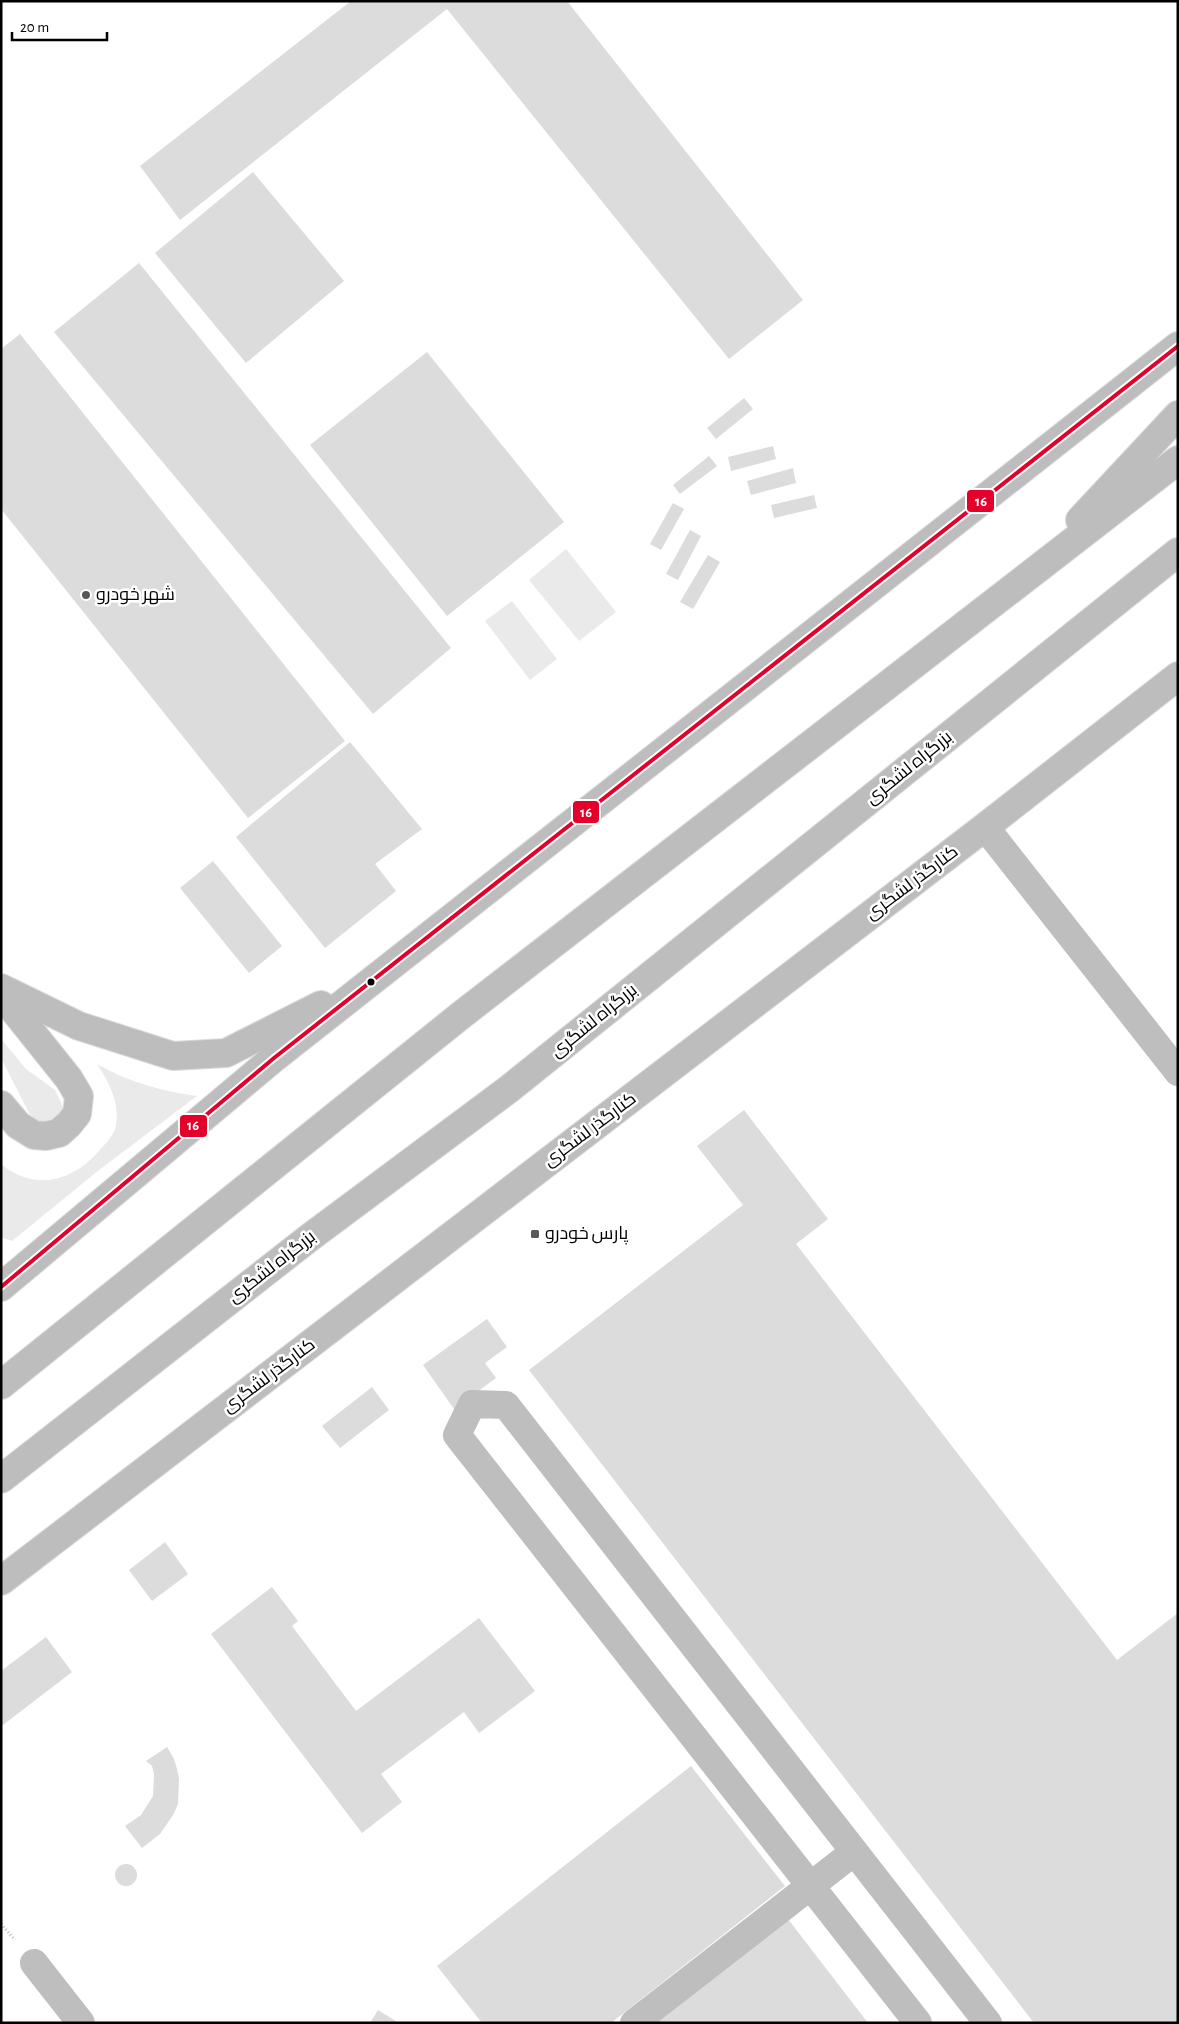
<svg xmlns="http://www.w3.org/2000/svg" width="1179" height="2024" font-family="'Alegreya Sans',Cairo,sans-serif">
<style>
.green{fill:#eaeaea}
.building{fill:#dcdcdc}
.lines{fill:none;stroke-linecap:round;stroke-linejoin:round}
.major-casing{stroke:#dbdbdb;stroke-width:30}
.highway-casing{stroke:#dbdbdb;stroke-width:30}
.path{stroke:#b8b8b8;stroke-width:3;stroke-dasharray:1 2.5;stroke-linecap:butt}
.minor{stroke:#bebebe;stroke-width:28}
.major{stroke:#bdbdbd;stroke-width:28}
.highway{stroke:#bdbdbd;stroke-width:28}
.bus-1-casing{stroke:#fff;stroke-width:8}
.bus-1{stroke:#e4002b;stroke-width:4}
.poi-dot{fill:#595959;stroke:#fff;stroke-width:2}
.bus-dot{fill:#000;stroke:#fff;stroke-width:2}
.labels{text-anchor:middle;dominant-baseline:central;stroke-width:5;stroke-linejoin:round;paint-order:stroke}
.poi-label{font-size:18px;fill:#000;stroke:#fff;text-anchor:start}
.street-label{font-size:18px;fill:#000;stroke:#fff}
.line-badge{stroke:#fff;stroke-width:2}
.badge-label{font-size:14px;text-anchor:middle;font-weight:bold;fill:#fff}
</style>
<rect width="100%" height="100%" fill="#fff"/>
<g class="green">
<polygon points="566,549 616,612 579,641 529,580"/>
<polygon points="512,601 557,659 530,680 485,621"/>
<polygon points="1,1039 26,1069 55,1090 63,1107 58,1118 45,1123 37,1121 29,1113 1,1058"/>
<path d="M97,1064C128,1082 162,1091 197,1096L99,1170L12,1241L1,1237V1164C35,1192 73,1181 99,1151C106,1143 114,1136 116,1125C120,1103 109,1082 97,1064Z"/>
</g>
<g class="building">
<polygon points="351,1 567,1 803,300 729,359 447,9 180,220 140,166"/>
<polygon points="253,172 344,281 246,363 155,253"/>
<polygon points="139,263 451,648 373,714 54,332"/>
<polygon points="20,334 345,741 248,818 1,509 1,349"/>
<polygon points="427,352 564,522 447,616 310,445"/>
<polygon points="744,398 753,409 716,439 707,428"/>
<polygon points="773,446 776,459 731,471 728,457"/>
<polygon points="709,456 717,466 680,494 673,485"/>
<polygon points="793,468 796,483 751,495 747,481"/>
<polygon points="814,495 817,508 774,518 771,505"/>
<polygon points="673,503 684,509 661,550 650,544"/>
<polygon points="690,530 701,536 678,580 666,574"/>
<polygon points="708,555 720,562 693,609 680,602"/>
<polygon points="350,742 422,829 375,864 396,891 325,948 236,837"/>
<polygon points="213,861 282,946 249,973 180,888"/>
<polygon points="744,1110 828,1219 796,1244 1117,1660 1178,1613 1178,2023 1034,2023 529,1370 743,1205 697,1146"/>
<polygon points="487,1319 507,1347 485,1363 496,1378 454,1409 423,1365"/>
<polygon points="372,1387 389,1410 340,1448 322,1426"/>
<polygon points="165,1542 188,1574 152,1601 129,1570"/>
<polygon points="272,1587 298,1621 292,1626 356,1711 479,1618 535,1691 479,1733 464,1712 381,1774 402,1802 362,1833 211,1634"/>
<polygon points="46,1637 72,1672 3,1725 1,1723 1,1671"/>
<polygon points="167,1747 174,1759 177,1769 179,1779 178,1804 173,1815 160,1834 142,1848 125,1826 141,1815 153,1796 154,1774 152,1766 146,1761"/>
<polygon points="691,1766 785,1886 611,2023 482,2023 437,1966"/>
<circle cx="126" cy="1875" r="11"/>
<polygon points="788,1919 868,2023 654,2023"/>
<polygon points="378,2010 399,2023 370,2023"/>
</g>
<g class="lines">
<g class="major-casing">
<g id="major">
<polyline points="1,988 79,1026 173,1056 226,1053 321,1005"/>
<polyline points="1,994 69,1079 79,1096 77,1114 69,1124 59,1133 46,1136 34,1135 18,1125 1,1105"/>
<polyline points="1,1287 274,1058 1178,346"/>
<polyline points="1,1581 985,827 1178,676"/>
</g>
</g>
<g class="highway-casing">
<g id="highway">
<polyline points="1080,520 1178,415"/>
<polyline points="1,1385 460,1016 1178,460"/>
<polyline points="1,1479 309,1238 509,1089 1178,552"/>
</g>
</g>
<polyline class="path" points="1,1924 15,1940"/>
<g class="minor">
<polyline points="985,827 1178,1072"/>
<polyline points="34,1963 81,2023"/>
<polyline points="634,2023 854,1852"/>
<polyline points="918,2023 457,1435 472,1404 506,1405 988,2023"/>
</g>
<use href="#major" class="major"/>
<use href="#highway" class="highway"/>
<g class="bus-1-casing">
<polyline id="bus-1" points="1,1287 274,1058 1178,346"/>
</g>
<use href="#bus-1" class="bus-1"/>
</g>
<g class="poi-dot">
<circle cx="86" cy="595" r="5"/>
<rect x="530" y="1229" width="10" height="10" rx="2.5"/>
</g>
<circle class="bus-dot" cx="371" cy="982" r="4.5"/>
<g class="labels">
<g class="poi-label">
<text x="96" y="595">شهر خودرو</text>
<text x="545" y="1234">پارس خودرو</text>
</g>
<g class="street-label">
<text transform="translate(909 768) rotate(-39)">بزرگراه لشگری</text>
<text transform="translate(912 883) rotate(-37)">کنارگذر لشگری</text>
<text transform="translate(594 1021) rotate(-39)">بزرگراه لشگری</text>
<text transform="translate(590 1130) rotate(-37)">کنارگذر لشگری</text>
<text transform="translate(272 1267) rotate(-38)">بزرگراه لشگری</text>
<text transform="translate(269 1376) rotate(-37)">کنارگذر لشگری</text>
</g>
</g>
<g class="line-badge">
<rect x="966" y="489" width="29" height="24" rx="5" fill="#e4002b"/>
<rect x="572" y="800" width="28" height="24" rx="5" fill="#e4002b"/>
<rect x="179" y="1114" width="29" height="24" rx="5" fill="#e4002b"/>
</g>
<g class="badge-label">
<text x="981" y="506">16</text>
<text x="586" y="817">16</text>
<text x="193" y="1130">16</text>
</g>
<rect width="1179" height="2024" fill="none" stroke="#000000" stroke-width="5"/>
<path d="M12 32v8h95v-8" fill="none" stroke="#000000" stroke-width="2.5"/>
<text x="20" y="32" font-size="15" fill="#000000" stroke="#ffffff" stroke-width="4" paint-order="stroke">20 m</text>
</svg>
